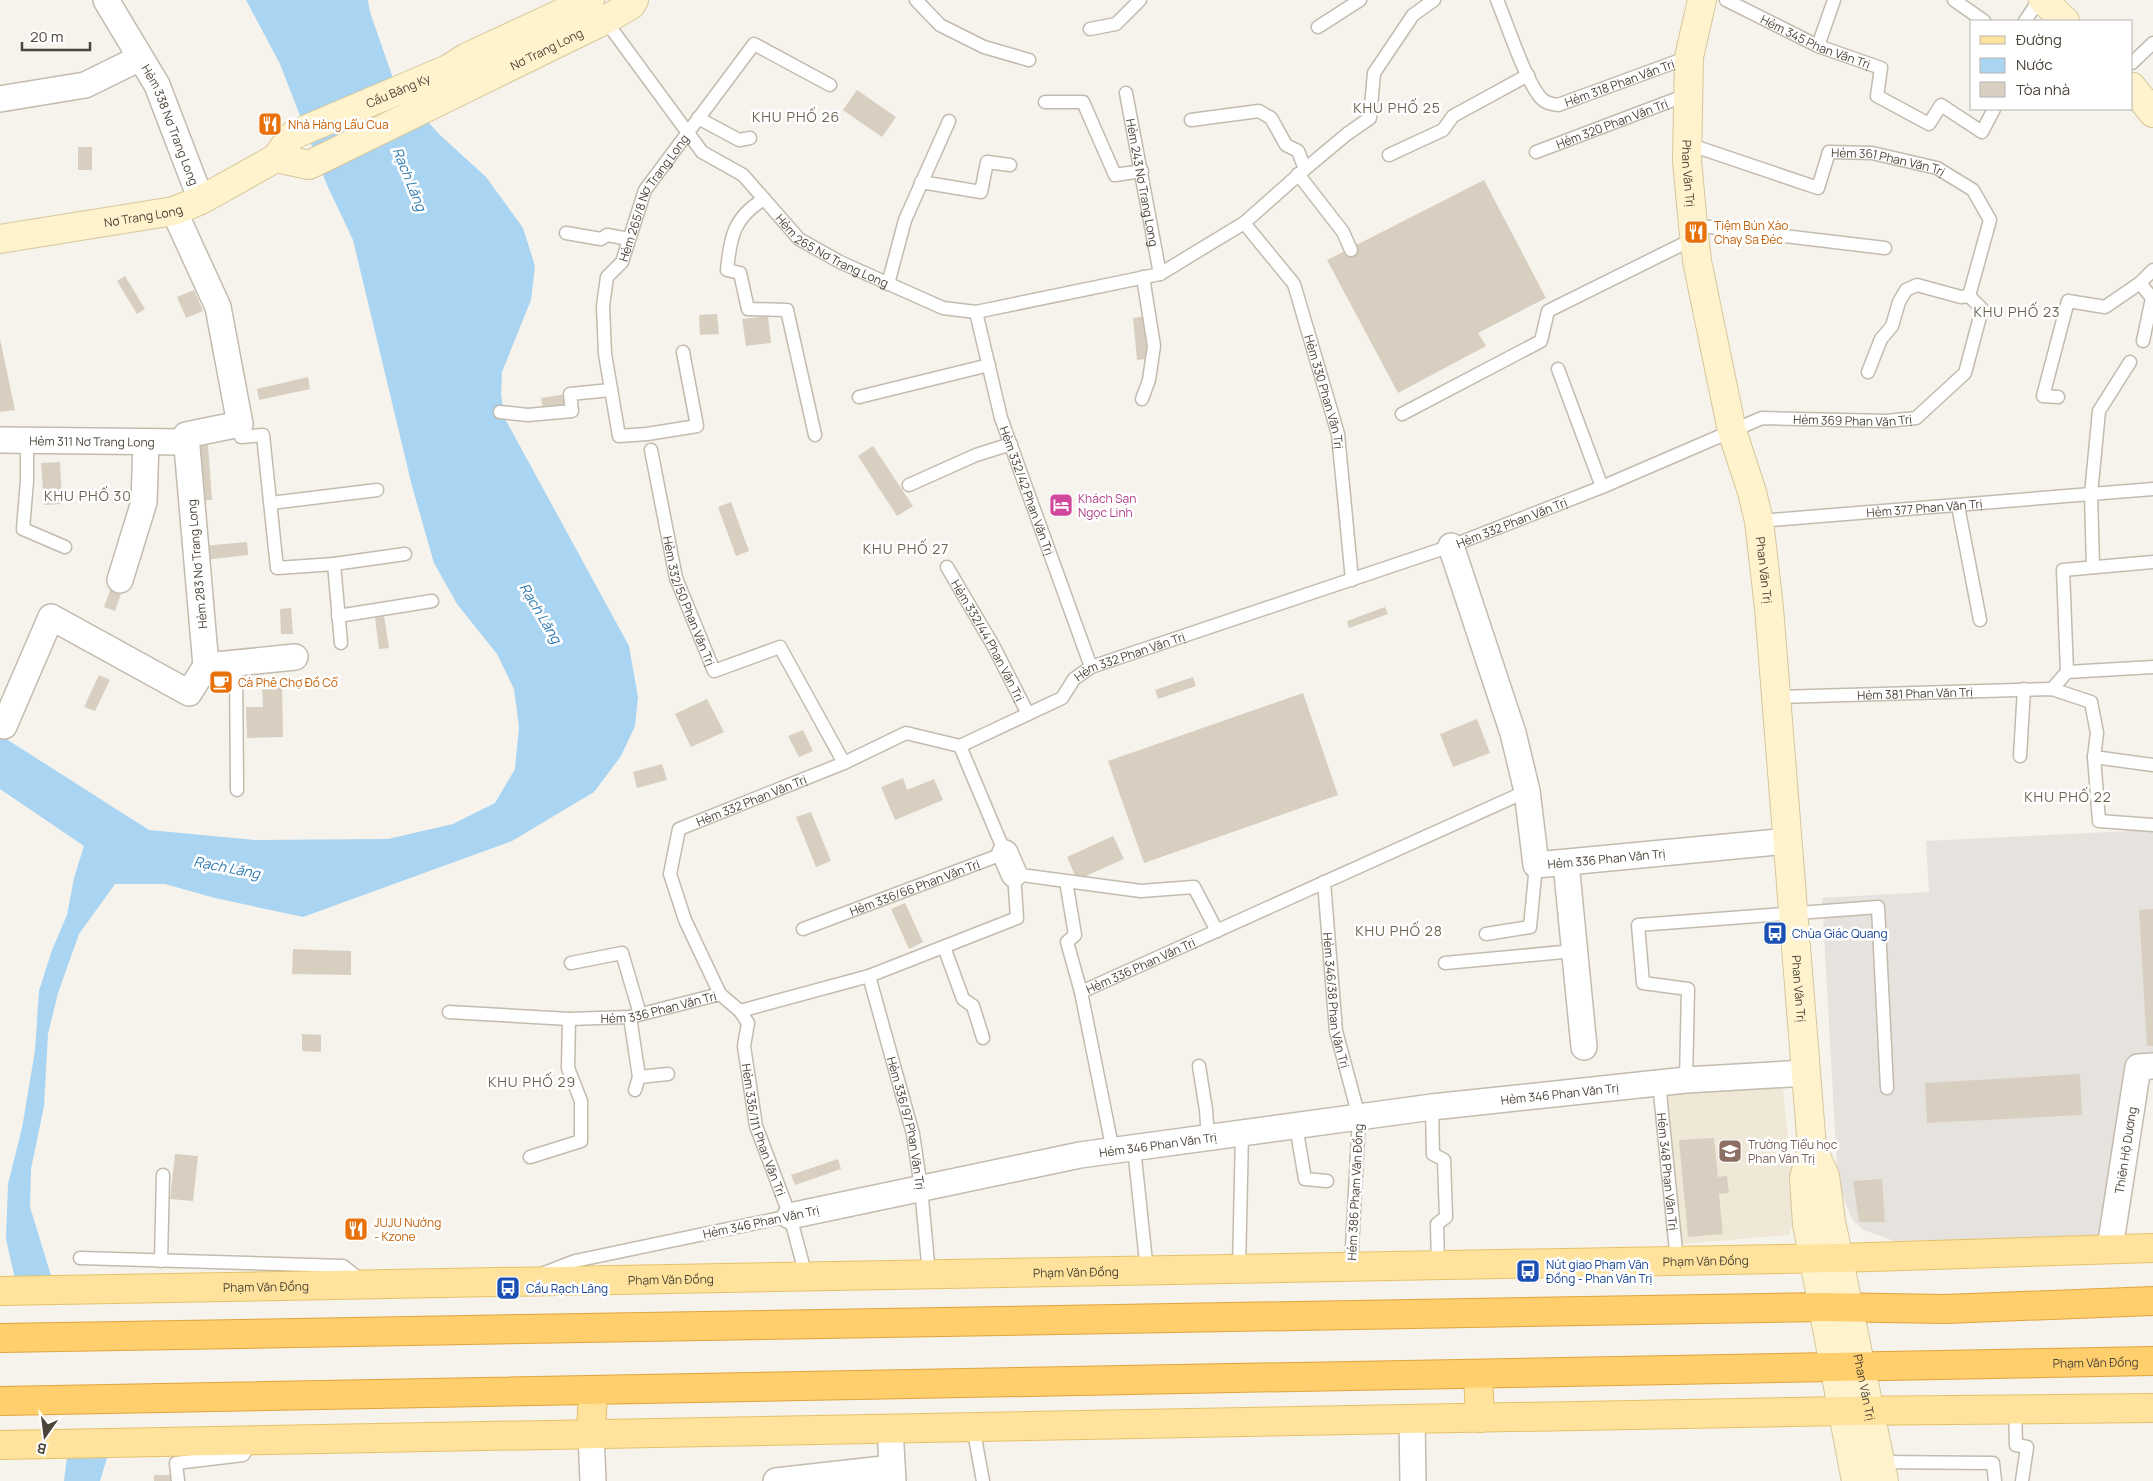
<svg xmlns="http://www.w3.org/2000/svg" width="2153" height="1481" font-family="Manrope,sans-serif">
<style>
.industrial{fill:#e6e2dd}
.education{fill:#efe8d6}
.water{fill:#a9d4f2}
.pier{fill:#f6f3ec}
.building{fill:#d8cfc1}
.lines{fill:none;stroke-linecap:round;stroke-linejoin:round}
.lane-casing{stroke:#c2bbae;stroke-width:15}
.street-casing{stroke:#c2bbae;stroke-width:28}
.secondary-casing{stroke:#d6c79b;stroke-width:30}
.primary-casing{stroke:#e6c16a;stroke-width:30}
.highway-casing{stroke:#e0a43c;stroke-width:30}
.lane{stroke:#fff;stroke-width:12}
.street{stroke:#fff;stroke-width:25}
.secondary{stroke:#fff3cd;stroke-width:28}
.primary{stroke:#ffe39c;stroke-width:28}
.highway{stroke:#ffcf6e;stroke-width:28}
.labels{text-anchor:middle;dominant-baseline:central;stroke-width:5;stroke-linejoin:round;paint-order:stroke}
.street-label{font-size:12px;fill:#4b4439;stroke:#fff}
.food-label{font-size:12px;fill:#c56008;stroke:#fff;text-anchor:start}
.hotel-label{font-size:12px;fill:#b23c85;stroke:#fff;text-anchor:start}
.transit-label{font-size:12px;fill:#164399;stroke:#fff;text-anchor:start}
.education-label{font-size:12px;fill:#785e54;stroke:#fff;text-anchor:start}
.neighbourhood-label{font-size:14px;letter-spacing:1px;fill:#6e6250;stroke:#fff}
.water-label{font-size:14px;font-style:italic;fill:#2e7ab2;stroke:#fff}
</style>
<rect width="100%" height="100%" fill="#f6f3ec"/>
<polygon class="industrial" points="2153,830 2153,1057 2105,1238 1894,1241 1864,1230 1853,1221 1838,1185 1822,898 1929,892 1926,841"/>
<polygon class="education" points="1782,1078 1796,1214 1789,1235 1681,1244 1664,1088"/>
<polygon class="water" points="246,0 368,0 370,12 396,87 440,135 486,177 523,228 535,266 531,300 502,372 501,393 504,417 629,646 638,697 635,726 621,756 594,792 512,841 303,917 215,898 165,884 115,884 79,934 58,993 48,1034 44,1106 31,1169 30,1207 107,1458 100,1481 64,1481 67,1457 15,1279 6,1239 8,1184 22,1128 35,1051 39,991 52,950 67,915 74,878 84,846 0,789 0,735 149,830 255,840 388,839 453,824 495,803 515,769 519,727 514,689 497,654 457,604 434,563 412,486 353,240 327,185 280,64"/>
<polygon class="pier" points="54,1280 108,1455 64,1456 13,1281"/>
<g class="building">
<polygon points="857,90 896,117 882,137 843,110"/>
<rect x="78" y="147" width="14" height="23"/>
<polygon points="1484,180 1546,298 1478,333 1486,346 1398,393 1327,260"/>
<polygon points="125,276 145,309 137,314 117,281"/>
<polygon points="194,290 203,311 186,318 177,297"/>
<polygon points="717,314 719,334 700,335 699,315"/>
<polygon points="768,316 771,343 746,346 742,319"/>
<polygon points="1146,316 1151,358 1137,360 1133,318"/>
<polygon points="0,339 15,410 0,412"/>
<polygon points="308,377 310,389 259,400 257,389"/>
<polygon points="567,394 569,406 543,410 541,398"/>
<polygon points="208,445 212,500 195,501 190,447"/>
<polygon points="873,446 913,506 897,516 858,456"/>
<polygon points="60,462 62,504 44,505 41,463"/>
<polygon points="731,502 749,551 736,556 718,507"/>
<polygon points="247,542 248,555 204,560 202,546"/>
<polygon points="112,585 123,588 115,611 104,607"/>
<polygon points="1385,607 1388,614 1349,628 1347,621"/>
<polygon points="291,608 293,634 281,634 280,609"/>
<polygon points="384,616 389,648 379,649 375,618"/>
<polygon points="99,675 110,680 95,711 84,707"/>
<polygon points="1193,677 1196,686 1158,699 1155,690"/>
<polygon points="282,685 283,737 247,738 246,707 263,707 262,686"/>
<polygon points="1303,693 1338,795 1144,863 1108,761"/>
<polygon points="707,699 724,732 691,747 675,714"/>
<polygon points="1477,719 1490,753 1453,767 1440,734"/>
<polygon points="803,730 813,751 799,757 788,736"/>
<polygon points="662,764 667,780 637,788 633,772"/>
<polygon points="903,778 907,790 934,779 943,800 895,820 881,787"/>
<polygon points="811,812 831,861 816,867 796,817"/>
<polygon points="1113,836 1124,859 1077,880 1067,857"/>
<polygon points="905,903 923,942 909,949 891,909"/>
<polygon points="2153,909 2153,1046 2147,1046 2139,910"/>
<polygon points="293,949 351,951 351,975 292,974"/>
<polygon points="302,1034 321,1035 321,1052 302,1051"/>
<polygon points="2080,1074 2082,1115 1927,1123 1925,1083"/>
<polygon points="1714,1138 1718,1177 1727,1176 1729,1193 1719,1194 1723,1234 1688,1237 1679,1140"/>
<polygon points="175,1154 198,1156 193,1201 170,1199"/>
<polygon points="838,1159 841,1169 795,1185 791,1175"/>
<polygon points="1882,1179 1885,1222 1859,1222 1853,1181"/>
<polygon points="154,1475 174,1475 175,1481 154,1481"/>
</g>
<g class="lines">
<g class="lane-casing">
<g id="lane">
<polyline points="916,0 940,25 984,47 1029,60"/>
<path id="s1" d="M1497,0C1508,26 1524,77 1540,97C1545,103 1551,104 1558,105L1689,57"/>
<path id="s2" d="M1726,0L1818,46L1881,68L1877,96L1929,124L1941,105L1982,132L1994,109"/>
<polyline points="1954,0 1984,21"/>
<path id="s3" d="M605,20L702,152L743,175L799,239L840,262L943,308L976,312L1160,274L1244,223L1305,169L1347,134L1370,118L1374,73L1413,15L1434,0"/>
<polyline points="2025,21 2039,0"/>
<polyline points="1318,27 1360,0"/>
<polyline points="1090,29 1116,24 1140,0"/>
<polyline points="1818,46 1834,0"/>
<polyline points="2132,63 2153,43"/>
<path id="s4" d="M1126,93L1160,274"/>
<polyline points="1045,102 1083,102 1115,175 1142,171"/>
<polyline points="698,118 739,140 750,138"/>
<polyline points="1191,120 1259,111 1271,118 1286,145 1298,151 1305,169"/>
<path id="s5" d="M1688,144L1818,188L1829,152L1872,153L1937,168L1973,190L1990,220L1969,296"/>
<path id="s6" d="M1536,152L1689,94"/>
<polyline points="1389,155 1443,130 1453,116 1528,75"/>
<polyline points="1298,174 1343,232 1351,250"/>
<polyline points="921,182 981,192 987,162 1010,165"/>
<path d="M764,199C733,218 731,236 727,270L740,273L748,309L787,310L815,435"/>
<path id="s7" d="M1244,223L1294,284L1338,434L1352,580"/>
<polyline points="1693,225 1885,248"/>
<polyline points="566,233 601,239 607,235 629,239"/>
<polyline points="888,284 905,220 949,121"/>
<path id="s8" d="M976,312L1001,418L1091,667"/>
<polyline points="2143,341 2152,298 2140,283 2153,270"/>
<path id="s9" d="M683,352L697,426L647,434L619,436L605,354L603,306L607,277L622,262L645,190L754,44L830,85"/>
<polyline points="1558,369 1602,487"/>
<polyline points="1868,372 1881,339 1892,326 1899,302 1906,290 1917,285 1961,297 1969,296"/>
<polyline points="859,397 989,365"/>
<polyline points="2058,397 2043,396 2068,301 2105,307 2140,283"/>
<polyline points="1142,399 1149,380 1154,346 1143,277"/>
<polyline points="500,412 528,415 572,411 570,394 611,390"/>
<polyline points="1402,414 1541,341 1548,311 1695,238"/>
<polyline points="240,424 241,437 263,435 277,568 334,564 341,643"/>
<polyline points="27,441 27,481 23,529 65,547"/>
<path id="s10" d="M651,450L676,578L714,671L780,647L844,763"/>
<polyline points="909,485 976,455 1011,444"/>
<polyline points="271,503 377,490"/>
<polyline points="1958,506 1980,620"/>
<path id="s11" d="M1759,521L2153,489"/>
<polyline points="334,564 405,554"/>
<path id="s12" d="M947,567L994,647L1028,714"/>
<polyline points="2093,567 2091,494 2099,411 2130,362"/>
<polyline points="338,616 432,601"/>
<polyline points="236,663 237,790"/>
<polyline points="2067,672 2063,570 2153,562"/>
<polyline points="2052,689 2067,672 2153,667"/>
<path id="s13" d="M1776,697L2052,689L2091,702L2097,733L2094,757L2153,765"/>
<polyline points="2020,756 2024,689"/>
<polyline points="2094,757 2099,821 2153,825"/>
<polyline points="1066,881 1141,891 1194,887 1217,931"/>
<path id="s14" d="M1324,882L1336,1031L1359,1117L1351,1267"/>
<path id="s15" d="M803,929L1005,853L960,746"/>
<polyline points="1486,934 1530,927 1536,865"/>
<polyline points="944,947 963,999 973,1006 983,1038"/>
<polyline points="571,963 622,953 640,1014"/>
<polyline points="1445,963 1574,951"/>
<path id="s16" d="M869,976L913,1134L921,1188L929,1274"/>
<polyline points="1081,992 1113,1151"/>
<path id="s17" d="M720,994L685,920L670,874L679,829L844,763L906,733L960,746L1062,698L1074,679L1091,667L1451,546L1602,487L1762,418L1886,421L1916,418L1965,373L1982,309L1969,296"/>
<path id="s18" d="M740,1011L748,1023L744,1046L756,1126L790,1216L806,1276"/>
<path id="s19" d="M449,1012L569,1019L630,1017L720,994L740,1011L869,976L1017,918L1014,874L1066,881L1075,935L1067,942L1081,992L1527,791"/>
<polyline points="630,1017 639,1077 635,1090"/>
<polyline points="1199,1066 1206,1110 1208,1138"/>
<polyline points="639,1077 668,1074"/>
<polyline points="1686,1080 1688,989 1643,983 1638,925 1878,907 1887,1088"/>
<path id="s20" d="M1659,1083L1677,1261"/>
<polyline points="1432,1107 1433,1154 1444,1160 1446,1217 1437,1224 1438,1265"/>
<polyline points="1296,1126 1305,1179 1327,1181"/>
<polyline points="1134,1148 1147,1271"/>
<polyline points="530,1157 581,1141 581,1101 568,1068 569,1019"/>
<polyline points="80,1258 343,1266 362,1281"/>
<polyline points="161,1261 163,1175"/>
<polyline points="1239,1269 1242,1133"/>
<polyline points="544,1273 575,1261 790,1216"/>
<polyline points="2015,1410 2016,1445 2027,1447 2022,1481"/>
<polyline points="973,1427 983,1481"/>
<polyline points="1880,1462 1993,1463 1995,1481"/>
<polyline points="178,1481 176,1463 243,1455 253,1441"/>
</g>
</g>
<g class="street-casing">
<g id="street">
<path id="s21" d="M106,0L157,85L201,200"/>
<polyline points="0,99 85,85 140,58"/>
<path id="s22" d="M0,440L186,442"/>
<path id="s23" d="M1451,546L1513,733L1527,791L1536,865L1788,841"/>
<polyline points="120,580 144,502 146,442"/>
<polyline points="206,666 295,657"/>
<polyline points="4,726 51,617 189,693 206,666 186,435 240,424 218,307 174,211"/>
<polyline points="1005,853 1014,874"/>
<polyline points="1566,863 1584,1047"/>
<path id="s24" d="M790,1216L1080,1155L1432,1107L1686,1080L1806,1073"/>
<path id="s25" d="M2110,1248L2138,1067L2153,1066"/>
<polyline points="1412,1419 1413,1481"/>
<polyline points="890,1429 893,1481"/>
<polyline points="591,1434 593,1481"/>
<polyline points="776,1481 892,1468"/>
</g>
</g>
<g class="secondary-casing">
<g id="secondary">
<path id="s26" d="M1702,0L1689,57L1687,161L1693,225L1697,261L1732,431L1752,492L1759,521L1769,608L1812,1148L1804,1178L1807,1224L1856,1481"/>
<polyline points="2043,0 2065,21"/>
<polyline points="2132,87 2153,113"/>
<path id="s27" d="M276,158L309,165L605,20L631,5L634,0"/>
<path id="s28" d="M0,239L174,211L201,200L276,158L293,135L448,69L467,57L590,0"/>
<path id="s29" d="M1812,1148L1825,1176L1831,1221L1884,1481"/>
</g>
</g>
<g class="primary-casing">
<g id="primary">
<path id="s30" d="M0,1291L1839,1258L2153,1248"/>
<polyline points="1478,1374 1480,1418"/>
<polyline points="591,1434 593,1390"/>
<polyline points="0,1445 1843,1411 2153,1408"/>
</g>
</g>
<g class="highway-casing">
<g id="highway">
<polyline points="0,1338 1823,1307 1945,1309 2153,1301"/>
<path id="s31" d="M0,1401L2153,1361"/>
</g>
</g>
<use href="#lane" class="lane"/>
<use href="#street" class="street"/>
<use href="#secondary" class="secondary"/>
<use href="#primary" class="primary"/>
<use href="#highway" class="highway"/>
</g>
<defs>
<g id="restaurant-square" transform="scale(1.25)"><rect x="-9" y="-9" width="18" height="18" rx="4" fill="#e8710a" stroke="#fff"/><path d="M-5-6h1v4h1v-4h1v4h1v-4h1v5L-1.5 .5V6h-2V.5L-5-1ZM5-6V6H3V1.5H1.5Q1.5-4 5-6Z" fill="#fff"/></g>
<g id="hotel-square" transform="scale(1.25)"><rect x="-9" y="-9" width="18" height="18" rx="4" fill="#d1479c" stroke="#fff"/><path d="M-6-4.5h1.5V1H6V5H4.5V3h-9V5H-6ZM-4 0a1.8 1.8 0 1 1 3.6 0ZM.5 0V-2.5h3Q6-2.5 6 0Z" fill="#fff"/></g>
<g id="cafe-square" transform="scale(1.25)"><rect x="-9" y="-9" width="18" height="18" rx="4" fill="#e8710a" stroke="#fff"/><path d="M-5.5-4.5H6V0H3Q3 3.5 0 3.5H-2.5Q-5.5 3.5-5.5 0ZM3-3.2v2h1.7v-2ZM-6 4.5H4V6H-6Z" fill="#fff"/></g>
<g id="bus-square" transform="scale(1.25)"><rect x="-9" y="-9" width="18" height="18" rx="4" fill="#1a4fb4" stroke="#fff"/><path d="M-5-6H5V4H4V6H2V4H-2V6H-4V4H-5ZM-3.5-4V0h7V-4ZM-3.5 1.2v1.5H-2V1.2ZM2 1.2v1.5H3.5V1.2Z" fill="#fff"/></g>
<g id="school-square" transform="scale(1.25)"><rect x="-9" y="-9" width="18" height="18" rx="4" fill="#8d6e63" stroke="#fff"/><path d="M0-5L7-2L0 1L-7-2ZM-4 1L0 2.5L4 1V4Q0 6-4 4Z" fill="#fff"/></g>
</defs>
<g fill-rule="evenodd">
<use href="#restaurant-square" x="270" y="124"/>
<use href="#restaurant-square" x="1696" y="232"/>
<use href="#hotel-square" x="1061" y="505"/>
<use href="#cafe-square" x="221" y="682"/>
<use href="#bus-square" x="1775" y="933"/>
<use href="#school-square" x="1730" y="1151"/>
<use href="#restaurant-square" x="356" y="1229"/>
<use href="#bus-square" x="1528" y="1271"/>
<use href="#bus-square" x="508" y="1288"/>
</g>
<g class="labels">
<g class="street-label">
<text stroke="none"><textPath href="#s2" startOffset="99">Hẻm 345 Phan Văn Trị</textPath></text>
<text stroke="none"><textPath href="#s27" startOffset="298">Nơ Trang Long</textPath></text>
<text stroke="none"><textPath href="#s1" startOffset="192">Hẻm 318 Phan Văn Trị</textPath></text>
<text stroke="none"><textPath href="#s28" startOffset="434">Cầu Băng Ky</textPath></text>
<text stroke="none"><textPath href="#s6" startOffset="81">Hẻm 320 Phan Văn Trị</textPath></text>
<text stroke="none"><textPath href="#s21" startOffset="141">Hẻm 338 Nơ Trang Long</textPath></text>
<text stroke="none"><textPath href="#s5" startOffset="235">Hẻm 361 Phan Văn Trị</textPath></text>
<text stroke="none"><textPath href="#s26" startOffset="175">Phan Văn Trị</textPath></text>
<text stroke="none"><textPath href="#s4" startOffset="91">Hẻm 243 Nơ Trang Long</textPath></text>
<text stroke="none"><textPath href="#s9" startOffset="408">Hẻm 265/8 Nơ Trang Long</textPath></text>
<text stroke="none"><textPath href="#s28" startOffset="145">Nơ Trang Long</textPath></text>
<text stroke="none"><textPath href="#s3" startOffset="330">Hẻm 265 Nơ Trang Long</textPath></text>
<text stroke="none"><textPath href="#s7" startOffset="191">Hẻm 330 Phan Văn Trị</textPath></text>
<text stroke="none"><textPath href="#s17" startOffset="1441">Hẻm 369 Phan Văn Trị</textPath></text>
<text stroke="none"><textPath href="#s22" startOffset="92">Hẻm 311 Nơ Trang Long</textPath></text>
<text stroke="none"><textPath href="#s8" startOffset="186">Hẻm 332/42 Phan Văn Trị</textPath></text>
<text stroke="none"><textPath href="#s11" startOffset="166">Hẻm 377 Phan Văn Trị</textPath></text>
<text stroke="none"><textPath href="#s17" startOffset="1079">Hẻm 332 Phan Văn Trị</textPath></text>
<text transform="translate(197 564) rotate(-95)">Hẻm 283 Nơ Trang Long</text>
<text stroke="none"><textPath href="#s26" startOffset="580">Phan Văn Trị</textPath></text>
<text stroke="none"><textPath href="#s10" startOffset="156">Hẻm 332/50 Phan Văn Trị</textPath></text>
<text stroke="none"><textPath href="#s12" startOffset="84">Hẻm 332/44 Phan Văn Trị</textPath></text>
<text stroke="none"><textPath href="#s17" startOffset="674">Hẻm 332 Phan Văn Trị</textPath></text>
<text stroke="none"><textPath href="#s13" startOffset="139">Hẻm 381 Phan Văn Trị</textPath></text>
<text stroke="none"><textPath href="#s17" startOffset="254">Hẻm 332 Phan Văn Trị</textPath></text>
<text stroke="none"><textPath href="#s23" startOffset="402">Hẻm 336 Phan Văn Trị</textPath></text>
<text stroke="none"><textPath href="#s15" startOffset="119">Hẻm 336/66 Phan Văn Trị</textPath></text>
<text stroke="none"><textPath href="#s19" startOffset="872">Hẻm 336 Phan Văn Trị</textPath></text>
<text stroke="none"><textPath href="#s26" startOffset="1000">Phan Văn Trị</textPath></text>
<text stroke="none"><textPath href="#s14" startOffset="119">Hẻm 346/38 Phan Văn Trị</textPath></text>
<text stroke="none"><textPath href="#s19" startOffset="211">Hẻm 336 Phan Văn Trị</textPath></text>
<text stroke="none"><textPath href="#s24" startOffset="780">Hẻm 346 Phan Văn Trị</textPath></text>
<text stroke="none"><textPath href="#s16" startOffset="152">Hẻm 336/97 Phan Văn Trị</textPath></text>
<text stroke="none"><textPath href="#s18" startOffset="124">Hẻm 336/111 Phan Văn Trị</textPath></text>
<text stroke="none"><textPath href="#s24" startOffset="375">Hẻm 346 Phan Văn Trị</textPath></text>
<text stroke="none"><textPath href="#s25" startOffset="99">Thiên Hộ Dương</textPath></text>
<text stroke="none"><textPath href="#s20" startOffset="89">Hẻm 348 Phan Văn Trị</textPath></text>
<text transform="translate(1355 1192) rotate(-87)">Hẻm 386 Phạm Văn Đồng</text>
<text transform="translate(761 1222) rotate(-12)">Hẻm 346 Phan Văn Trị</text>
<text stroke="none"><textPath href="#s30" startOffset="1706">Phạm Văn Đồng</textPath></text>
<text stroke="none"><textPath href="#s30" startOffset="1076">Phạm Văn Đồng</textPath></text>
<text stroke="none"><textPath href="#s30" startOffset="671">Phạm Văn Đồng</textPath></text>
<text stroke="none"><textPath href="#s30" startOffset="266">Phạm Văn Đồng</textPath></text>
<text stroke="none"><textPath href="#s31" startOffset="2096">Phạm Văn Đồng</textPath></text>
<text stroke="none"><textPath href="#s29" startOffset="246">Phan Văn Trị</textPath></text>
</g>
<g class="food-label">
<text x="288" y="124">Nhà Hàng Lẩu Cua</text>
<text x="1714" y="225">Tiệm Bún Xào<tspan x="1714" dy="14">Chay Sa Đéc</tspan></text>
<text x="238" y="682">Cà Phê Chợ Đồ Cổ</text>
<text x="374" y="1222">JUJU Nướng<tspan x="374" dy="14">- Kzone</tspan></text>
</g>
<g class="hotel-label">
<text x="1078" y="498">Khách Sạn<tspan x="1078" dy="14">Ngọc Linh</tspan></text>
</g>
<g class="transit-label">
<text x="1792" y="933">Chùa Giác Quang</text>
<text x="1546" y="1264">Nút giao Phạm Văn<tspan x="1546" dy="14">Đồng - Phan Văn Trị</tspan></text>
<text x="526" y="1288">Cầu Rạch Lăng</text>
</g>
<g class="education-label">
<text x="1748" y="1144">Trường Tiểu học<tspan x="1748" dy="14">Phan Văn Trị</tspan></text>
</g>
<g class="neighbourhood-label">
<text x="1397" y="107">KHU PHỐ 25</text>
<text x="796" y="116">KHU PHỐ 26</text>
<text x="2017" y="311">KHU PHỐ 23</text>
<text x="88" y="495">KHU PHỐ 30</text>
<text x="906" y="548">KHU PHỐ 27</text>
<text x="2068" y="796">KHU PHỐ 22</text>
<text x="1399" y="930">KHU PHỐ 28</text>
<text x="532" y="1081">KHU PHỐ 29</text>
</g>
<g class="water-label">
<text transform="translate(410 179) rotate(68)">Rạch Lăng</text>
<text transform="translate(541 613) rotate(59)">Rạch Lăng</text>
<text transform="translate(227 867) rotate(11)">Rạch Lăng</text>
</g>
</g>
<rect x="1970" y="20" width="162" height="90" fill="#ffffff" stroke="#b7b4b0"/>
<rect x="1980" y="36" width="25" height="8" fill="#ffe39c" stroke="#b7b4b0"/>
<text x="2016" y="45" font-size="15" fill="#4b4439">Đường</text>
<rect x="1980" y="58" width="25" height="15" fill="#a9d4f2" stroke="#b7b4b0"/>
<text x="2016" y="70" font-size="15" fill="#4b4439">Nước</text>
<rect x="1980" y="82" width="25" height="15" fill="#d8cfc1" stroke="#b7b4b0"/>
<text x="2016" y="95" font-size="15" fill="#4b4439">Tòa nhà</text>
<g transform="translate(45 1436) rotate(194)" stroke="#ffffff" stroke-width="4" paint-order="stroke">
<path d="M0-4L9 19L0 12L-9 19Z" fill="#4b4439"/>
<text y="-8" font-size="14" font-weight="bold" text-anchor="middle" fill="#4b4439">B</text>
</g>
<path d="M22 42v8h68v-8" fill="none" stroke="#4b4439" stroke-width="2.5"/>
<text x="30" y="42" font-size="15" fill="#4b4439" stroke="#ffffff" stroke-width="4" paint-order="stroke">20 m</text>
</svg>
